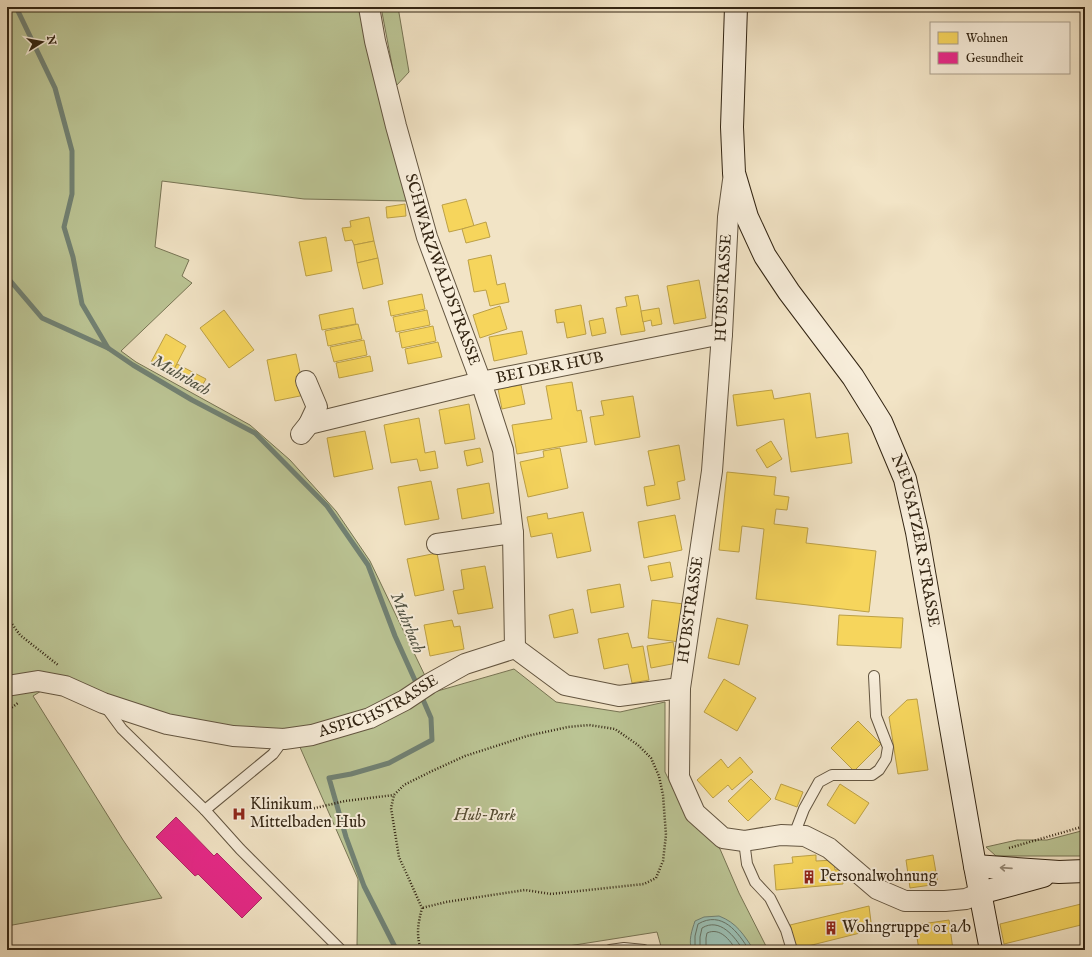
<svg xmlns="http://www.w3.org/2000/svg" width="1092" height="957" font-family="'IM FELL English',serif">
<style>
.green{fill:#bbc494;stroke:#777454}
.water{fill:#9bbfb3;stroke:#718173}
.homes{fill:#f6d55c;stroke:#bca046}
.health{fill:#e7298a;stroke:#b12866}
.lines{fill:none;stroke-linecap:round;stroke-linejoin:round}
.shore{stroke:#677263;stroke-width:1}
.stream{stroke:#718173;stroke-width:5}
.lane-casing{stroke:#635540;stroke-width:12}
.street-casing{stroke:#635540;stroke-width:22}
.secondary-casing{stroke:#332513;stroke-width:24}
.path{stroke:#332513;stroke-width:2.5;stroke-dasharray:1 2;stroke-linecap:butt}
.lane{stroke:#f7edda;stroke-width:10}
.street{stroke:#f7edda;stroke-width:20}
.secondary{stroke:#f7edda;stroke-width:22}
.oneway{stroke:#958976}
.labels{text-anchor:middle;dominant-baseline:central;stroke-width:4;stroke-linejoin:round;paint-order:stroke}
.street-label{font-size:16px;fill:#332513;stroke:#f7edda}
.poi-label{font-size:16px;fill:#332513;stroke:#f7edda;text-anchor:start}
.park-label{font-size:16px;font-style:italic;fill:#554d33;stroke:#f7edda}
.water-label{font-size:17px;font-style:italic;fill:#525343;stroke:#f7edda}
</style>
<rect width="100%" height="100%" fill="#f2e4c6"/>
<filter id="stains"><feTurbulence type="fractalNoise" baseFrequency=".005" numOctaves="4"/><feColorMatrix values="0 0 0 0 .2 0 0 0 0 .09 0 0 0 0 .02 0 0 0 .5 -.17"/></filter>
<radialGradient id="worn" r=".72"><stop offset=".6" stop-color="#630" stop-opacity="0"/><stop offset="1" stop-color="#630" stop-opacity=".3"/></radialGradient>
<g class="green">
<polygon points="7,7 63,7 64,10 66,7 360,7 377,89 407,201 304,199 162,181 155,247 189,260 182,276 192,283 121,351 136,362 250,425 290,460 336,511 370,561 427,680 383,706 291,732 216,726 7,679"/>
<polygon points="381,7 398,7 409,72 396,86"/>
<polygon points="514,669 556,702 620,712 665,702 665,772 687,817 720,849 739,893 768,950 662,950 657,932 543,950 365,950 357,945 358,879 299,745 434,692"/>
<polygon points="46,688 33,696 123,840 162,898 7,926 7,692"/>
<polygon points="1085,830 1085,856 996,856 986,847 1017,840 1047,840"/>
</g>
<path class="water" d="M719,916C737,923 743,934 754,950H692C688,941 692,930 695,921L704,917Z"/>
<g class="homes">
<polygon points="466,199 474,226 449,232 442,205"/>
<polygon points="405,204 406,216 387,218 386,207"/>
<polygon points="369,217 374,241 354,245 352,240 345,241 342,228 351,227 350,221"/>
<polygon points="486,222 490,237 466,243 462,229"/>
<polygon points="326,237 332,271 306,276 299,242"/>
<polygon points="374,241 378,258 357,263 354,245"/>
<polygon points="491,255 497,285 505,283 509,302 490,306 486,290 474,292 468,260"/>
<polygon points="378,258 383,284 363,289 357,263"/>
<polygon points="699,280 706,318 674,324 667,286"/>
<polygon points="422,294 425,309 391,316 388,301"/>
<polygon points="638,295 645,331 621,335 616,308 627,306 625,297"/>
<polygon points="581,305 586,334 567,338 564,322 557,323 555,310"/>
<polygon points="500,306 507,329 480,338 473,315"/>
<polygon points="353,308 356,324 322,330 319,315"/>
<polygon points="659,308 662,324 652,326 651,320 643,322 641,311"/>
<polygon points="224,310 254,350 229,368 200,328"/>
<polygon points="427,310 430,325 396,332 393,317"/>
<polygon points="603,318 606,333 592,336 589,321"/>
<polygon points="358,324 362,339 328,346 325,331"/>
<polygon points="433,326 436,341 402,348 399,333"/>
<polygon points="522,331 527,354 494,361 489,337"/>
<polygon points="166,334 186,346 171,375 150,364"/>
<polygon points="364,340 367,355 334,362 330,347"/>
<polygon points="438,342 442,357 408,364 405,349"/>
<polygon points="296,354 305,395 275,401 267,360"/>
<polygon points="370,356 373,371 339,378 336,363"/>
<polygon points="177,364 206,379 199,391 171,375"/>
<polygon points="572,382 577,411 581,410 587,442 517,454 512,425 552,419 546,386"/>
<polygon points="521,385 525,404 502,409 498,389"/>
<polygon points="772,390 774,399 810,393 816,438 848,433 852,463 791,472 784,419 737,426 733,395"/>
<polygon points="633,396 640,437 595,445 590,417 604,415 601,401"/>
<polygon points="469,404 475,439 445,444 439,410"/>
<polygon points="419,418 425,453 435,451 438,468 420,471 417,459 391,463 384,425"/>
<polygon points="365,431 373,469 334,477 327,438"/>
<polygon points="771,441 782,459 767,468 756,450"/>
<polygon points="679,445 685,480 677,482 680,499 647,506 644,487 655,485 648,451"/>
<polygon points="480,448 483,462 467,466 464,451"/>
<polygon points="560,448 568,488 528,497 520,462 544,457 543,451"/>
<polygon points="727,472 776,477 774,495 789,497 787,510 776,509 774,524 808,528 806,543 876,551 869,612 756,599 764,529 742,526 739,552 719,550"/>
<polygon points="431,481 439,519 405,525 398,487"/>
<polygon points="489,483 494,513 462,519 457,489"/>
<polygon points="583,512 591,551 557,558 552,533 531,537 527,517 547,513 548,519"/>
<polygon points="675,515 682,550 644,558 638,522"/>
<polygon points="437,553 444,590 415,596 407,559"/>
<polygon points="670,562 673,577 651,581 648,566"/>
<polygon points="485,566 493,608 458,614 453,591 464,589 461,570"/>
<polygon points="620,584 624,607 591,613 587,590"/>
<polygon points="652,600 684,604 680,642 648,638"/>
<polygon points="573,609 578,633 554,638 549,615"/>
<polygon points="839,615 903,618 901,648 837,645"/>
<polygon points="717,618 748,625 739,665 708,658"/>
<polygon points="452,620 454,627 460,626 464,649 430,656 424,625"/>
<polygon points="628,633 632,648 643,646 649,680 632,683 628,664 604,669 598,639"/>
<polygon points="673,642 677,663 651,668 647,646"/>
<polygon points="724,679 756,698 737,731 704,712"/>
<polygon points="917,699 928,770 898,774 889,717 907,700"/>
<polygon points="858,721 881,744 854,771 831,748"/>
<polygon points="740,757 753,772 732,790 728,785 713,798 697,780 721,759 728,768"/>
<polygon points="751,779 771,799 748,821 728,801"/>
<polygon points="781,784 803,792 797,807 775,799"/>
<polygon points="840,784 869,803 855,824 827,805"/>
<polygon points="816,855 816,861 834,860 835,870 842,869 843,884 776,890 774,865 793,863 792,857"/>
<polygon points="933,855 938,884 910,888 906,860"/>
<polygon points="1081,904 1085,924 1004,944 1000,924"/>
<polygon points="869,906 872,930 796,949 790,925"/>
<polygon points="949,920 953,950 919,950 915,925"/>
</g>
<polygon class="health" points="176,817 214,856 217,853 262,898 242,918 198,874 195,876 156,837"/>
<g class="lines">
<g class="shore">
<path d="M695,950V936L698,924C722,910 738,932 749,950"/>
<path d="M700,950V937L702,928C720,917 735,937 743,950"/>
<path d="M706,950V938L707,933C720,927 730,940 736,950"/>
</g>
<g class="stream">
<polyline points="16,7 55,88 72,151 72,194 64,227 73,257 82,304 108,348 133,365 192,400 255,433 327,506 368,565 395,636 418,687"/>
<polyline points="7,277 42,318 108,348"/>
<polyline points="395,947 364,886 346,837 329,778 351,774 389,763 432,740 431,718 421,695"/>
</g>
<g class="lane-casing">
<g id="lane">
<polyline points="105,706 122,729 205,810"/>
<polyline points="284,739 273,754 205,810 240,849 341,950"/>
<polyline points="794,835 804,809 819,782 832,775 872,775 879,770 886,759 888,747 876,716 874,676"/>
<polyline points="744,841 747,864 755,882 770,898 786,930 792,950"/>
<polyline points="610,950 624,948 644,950"/>
</g>
</g>
<g class="street-casing">
<g id="street">
<path id="s1" d="M369,7L375,41L396,126L427,237L481,382L503,450L513,533L515,648"/>
<polyline points="734,173 728,217 722,334 712,471 680,688 679,777 695,813 723,838 744,841 781,835 805,836 829,848 877,889 905,901 945,901 966,899 980,893"/>
<polyline points="306,381 317,407 309,424"/>
<path id="s2" d="M301,434L309,424L481,382L722,334"/>
<polyline points="437,544 513,533"/>
<polyline points="515,648 565,685 619,696 680,688"/>
<path id="s3" d="M7,686L38,681L65,686L103,703L167,724L233,736L284,739L312,735L370,718L405,700L429,684L465,664L515,648"/>
</g>
</g>
<g class="secondary-casing">
<g id="secondary">
<path id="s4" d="M736,7L732,127L734,173L747,217L765,256L789,292L853,377L881,422L905,479L917,532L975,866L991,950"/>
<polyline points="975,866 1059,872 1085,871"/>
<polyline points="980,893 1043,876"/>
</g>
</g>
<g class="path">
<polyline points="7,617 20,635 58,665"/>
<polyline points="7,711 18,703"/>
<polyline points="311,809 345,801 394,795"/>
<polyline points="1009,848 1085,826"/>
<path d="M421,950C416,934 418,924 422,908L399,857L391,808L394,795L404,785L432,771L465,756L527,736L568,727L589,725L615,729L638,745L651,758L659,776L663,795L666,835L663,861L656,878L644,884L551,894L525,890L446,902L422,908"/>
</g>
<use href="#lane" class="lane"/>
<use href="#street" class="street"/>
<use href="#secondary" class="secondary"/>
</g>
<defs><path id="oneway-shaft" d="M-6 0H5M1.5-3L5.5 0L1.5 3" fill="none" stroke-width="1.6" stroke-linecap="round" stroke-linejoin="round"/></defs>
<use class="oneway" href="#oneway-shaft" transform="translate(1006 868) rotate(-176)"/>
<defs>
<g id="hospital-bare" transform="scale(1.08)"><path d="M-5-5h3v3.5h4V-5h3V5h-3V1.5h-4V5h-3Z" fill="#8f2418" stroke="#f7edda" stroke-width="2.5" paint-order="stroke"/></g>
<g id="building-bare" transform="scale(1.08)"><path d="M-4-6H4V6H1V3H-1V6H-4ZM-2.5-4.3h1.7v1.8h-1.7ZM.8-4.3h1.7v1.8H.8ZM-2.5-1h1.7V.8h-1.7ZM.8-1h1.7V.8H.8Z" fill="#8f2418" stroke="#f7edda" stroke-width="2.5" paint-order="stroke"/></g>
</defs>
<g fill-rule="evenodd">
<use href="#hospital-bare" x="239" y="814"/>
<use href="#building-bare" x="809" y="877"/>
<use href="#building-bare" x="831" y="928"/>
</g>
<g class="labels">
<g class="street-label">
<text stroke="none"><textPath href="#s1" startOffset="273">SCHWARZWALDSTRASSE</textPath></text>
<text transform="translate(724 288) rotate(-87)">HUBSTRASSE</text>
<text stroke="none"><textPath href="#s2" startOffset="260">BEI DER HUB</textPath></text>
<text stroke="none"><textPath href="#s4" startOffset="582">NEUSATZER STRASSE</textPath></text>
<text transform="translate(691 610) rotate(-82)">HUBSTRASSE</text>
<text stroke="none"><textPath href="#s3" startOffset="387">ASPICHSTRASSE</textPath></text>
</g>
<g class="poi-label">
<text x="250" y="805">Klinikum<tspan x="250" dy="18">Mittelbaden Hub</tspan></text>
<text x="820" y="877">Personalwohnung</text>
<text x="842" y="928">Wohngruppe 01 a/b</text>
</g>
<g class="park-label">
<text x="485" y="816">Hub-Park</text>
</g>
<g class="water-label">
<text transform="translate(181 376) rotate(30)">Muhrbach</text>
<text transform="translate(407 623) rotate(68)">Muhrbach</text>
</g>
</g>
<rect width="1092" height="957" fill="none" stroke="#f2e4c6" stroke-width="24"/>
<rect x="8" y="8" width="1076" height="941" fill="none" stroke="#332513" stroke-width="2"/>
<rect x="12" y="12" width="1068" height="933" fill="none" stroke="#332513"/>
<rect x="930" y="22" width="140" height="52" fill="#f7edda" stroke="#a99d8a"/>
<rect x="938" y="32" width="20" height="12" fill="#f6d55c" stroke="#a99d8a"/>
<text x="966" y="42" font-size="12" fill="#332513">Wohnen</text>
<rect x="938" y="52" width="20" height="12" fill="#e7298a" stroke="#a99d8a"/>
<text x="966" y="62" font-size="12" fill="#332513">Gesundheit</text>
<g transform="translate(42 42) rotate(79)" stroke="#f7edda" stroke-width="3" paint-order="stroke">
<path d="M0-3L7 15L0 10L-7 15Z" fill="#332513"/>
<text y="-6" font-size="11" font-weight="bold" text-anchor="middle" fill="#332513">N</text>
</g>
<rect width="100%" height="100%" filter="url(#stains)"/>
<rect width="100%" height="100%" fill="url(#worn)"/>
</svg>
